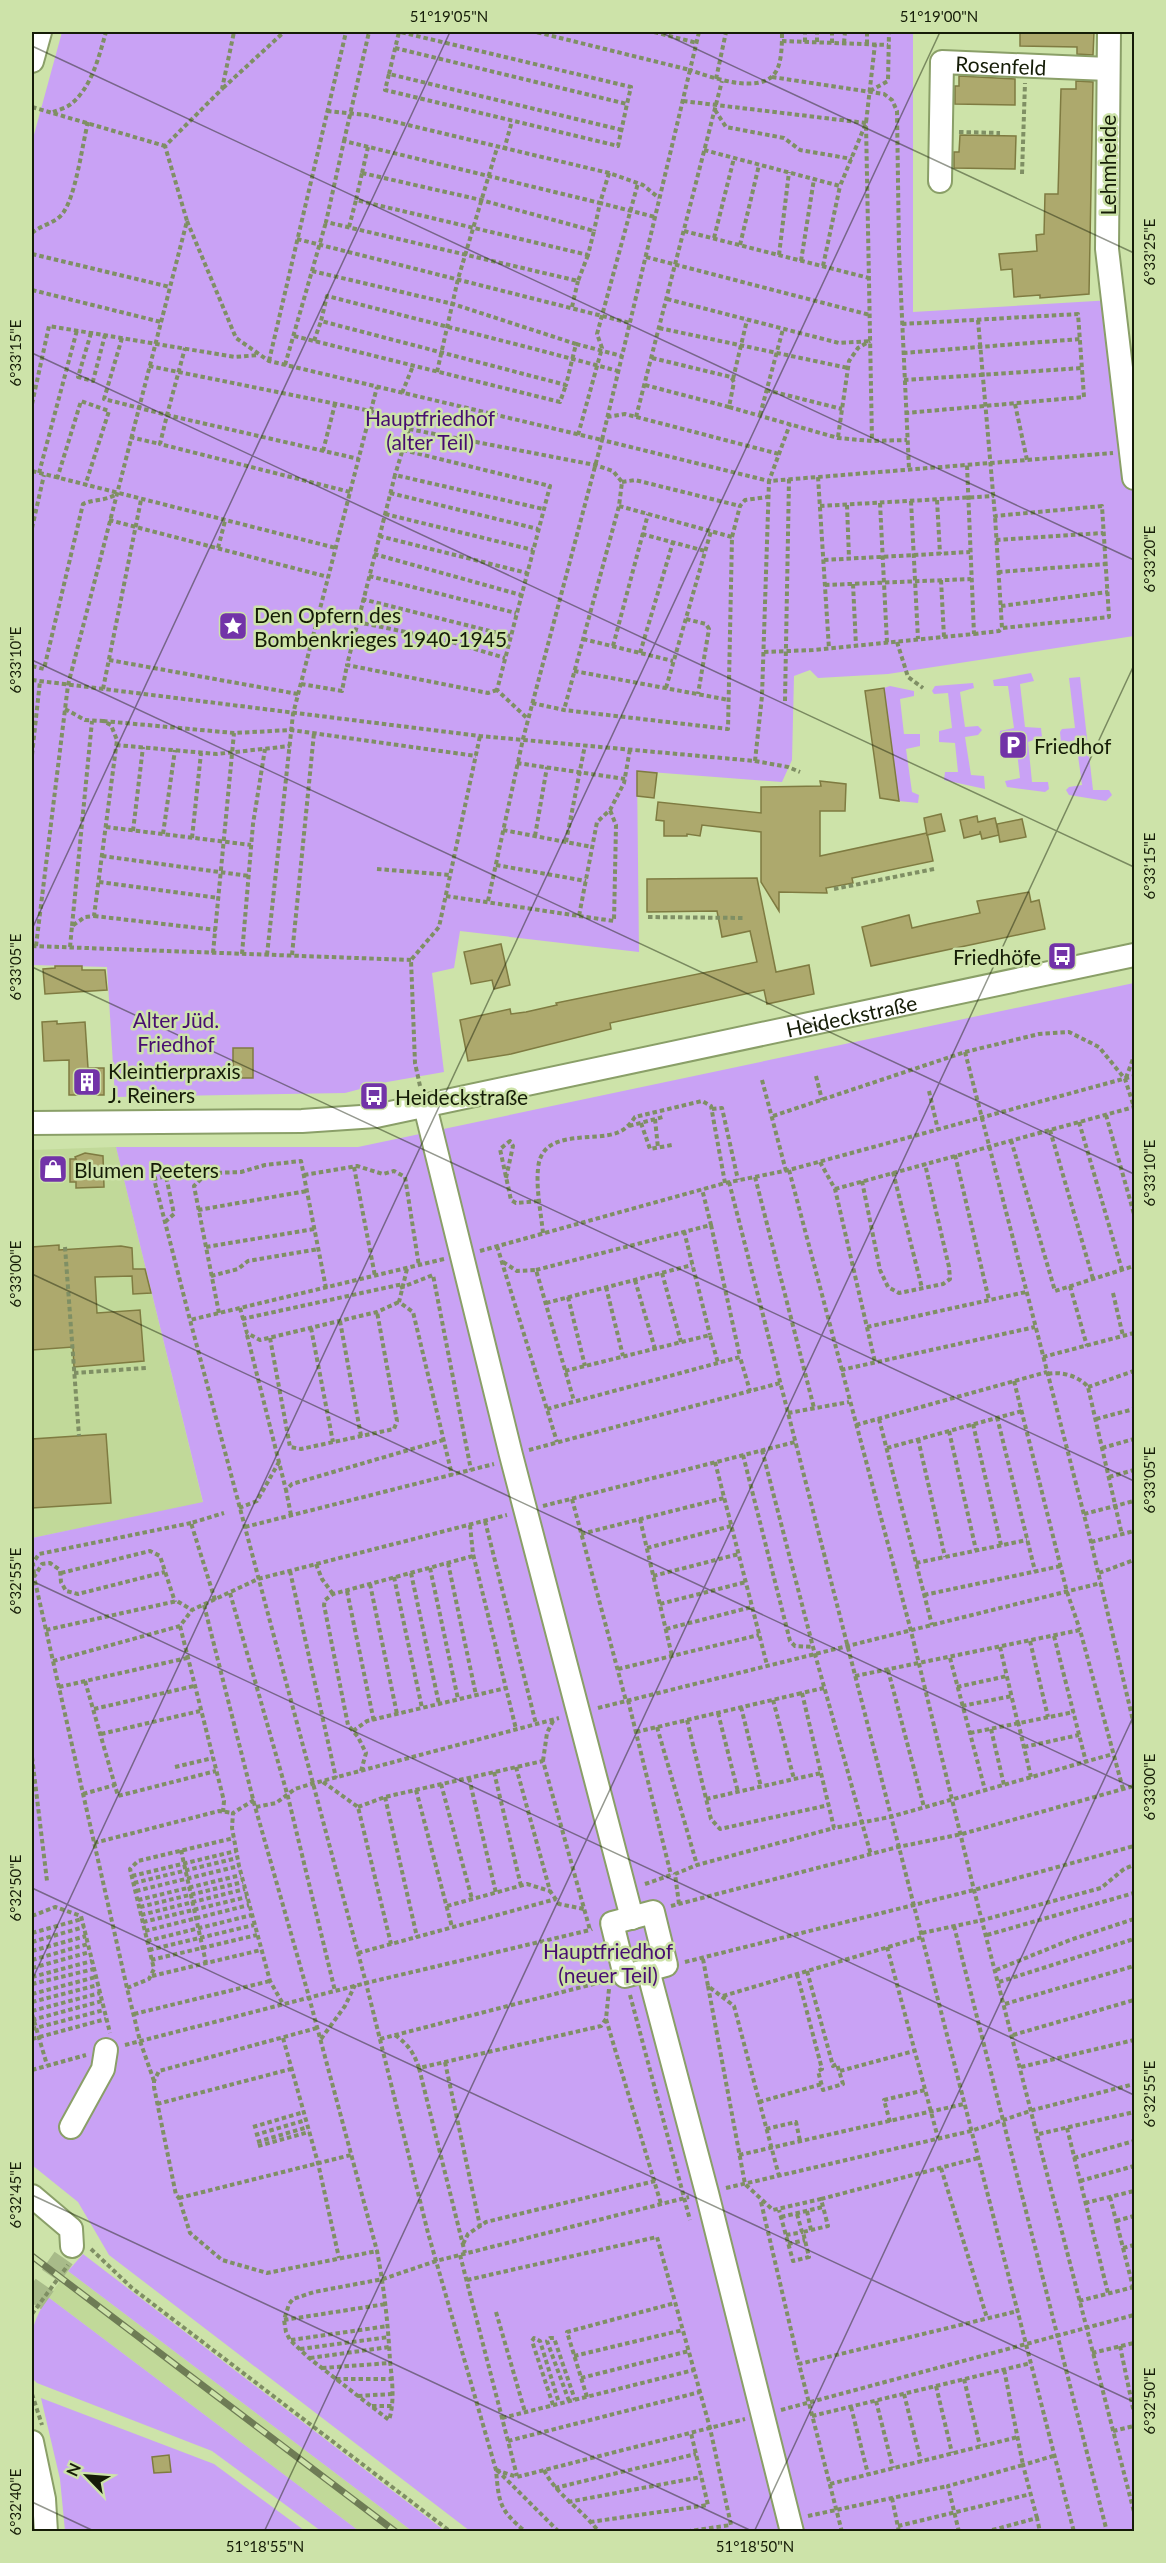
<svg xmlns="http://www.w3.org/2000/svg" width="1166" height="2563" font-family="Lato,sans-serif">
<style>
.built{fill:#c1d999}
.green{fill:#c9a2f5}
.building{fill:#ada96d;stroke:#7f7b41;stroke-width:1.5}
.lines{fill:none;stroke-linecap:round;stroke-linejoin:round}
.minor-tunnel{stroke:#a8bb89;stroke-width:22;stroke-dasharray:22 11;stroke-linecap:butt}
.minor-casing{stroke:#8a9f68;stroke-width:26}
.path{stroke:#7f8f64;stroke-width:4;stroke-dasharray:4.5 3;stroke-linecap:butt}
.minor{stroke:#fff;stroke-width:22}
.rail-casing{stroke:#6e7c55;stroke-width:7}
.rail{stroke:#cde3a9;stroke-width:4.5;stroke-dasharray:14;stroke-linecap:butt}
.ticks{fill:none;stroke:#151c07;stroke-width:1.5;stroke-opacity:0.45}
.labels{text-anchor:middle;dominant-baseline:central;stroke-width:5;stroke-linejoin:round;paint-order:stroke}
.street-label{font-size:21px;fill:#151c07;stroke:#cde3a9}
.park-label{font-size:21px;fill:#470d71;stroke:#cde3a9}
.poi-label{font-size:21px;fill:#151c07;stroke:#cde3a9;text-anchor:start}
.neatline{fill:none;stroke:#151c07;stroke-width:2}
.ticks-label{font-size:15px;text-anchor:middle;fill:#151c07}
</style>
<rect width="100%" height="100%" fill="#cde3a9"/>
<g class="built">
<polygon points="116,1147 203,1503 32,1538 32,1150"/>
<polygon points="68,2271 412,2531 359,2531 48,2297"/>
</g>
<g class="green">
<polygon points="62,32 913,32 913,312 1112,300 1134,488 1134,636 888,674 818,678 810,670 794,676 792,760 782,782 637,771 639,952 460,931 454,968 432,973 444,1072 387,1082 345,1093 115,1097 107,967 32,965 32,142"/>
<polygon points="1031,673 1034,681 1020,684 1025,727 1041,728 1042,737 1028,742 1032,782 1048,782 1049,789 1045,792 1007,787 1005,781 1020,778 1016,743 999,742 1000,731 1014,728 1008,686 994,686 993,680"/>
<polygon points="1080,677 1093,790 1109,790 1112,795 1106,801 1069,795 1066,790 1069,787 1082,785 1076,741 1061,742 1060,732 1062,729 1075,728 1069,678"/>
<polygon points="973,683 974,688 960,692 965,727 978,726 982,730 978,735 965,737 971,775 984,776 985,789 944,780 945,772 958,772 955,743 939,742 939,731 952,728 948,693 934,694 932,691 935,686"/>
<polygon points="890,686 914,691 914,696 900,699 904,734 920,734 920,746 906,749 912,792 919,795 918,803 899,801 884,688"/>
<polygon points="1134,983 1134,2531 470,2531 109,2255 78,2202 32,2165 32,1538 203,1502 116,1147 358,1147"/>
<polygon points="83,2254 445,2531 412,2531 68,2271"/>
<path d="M48,2297L359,2531H321L212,2451L37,2383L32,2378C31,2341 27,2330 48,2297Z"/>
<polygon points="41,2398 214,2464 305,2531 65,2531 60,2479"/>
</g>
<g class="building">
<polygon points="1020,32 1094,32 1093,55 1077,54 1077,47 1020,46"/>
<polygon points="959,76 1015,79 1015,105 955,104 955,86 959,86"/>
<polygon points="1076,81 1093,82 1089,294 1040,298 1040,295 1014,297 1012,269 1001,270 999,254 1037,251 1036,235 1044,234 1045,194 1058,194 1061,89 1076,89"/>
<polygon points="960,135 1016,136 1015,169 954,168 954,152 959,152"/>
<polygon points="884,688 899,801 880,798 865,691"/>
<polygon points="637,771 657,773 654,798 637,796"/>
<polygon points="820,781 846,784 845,811 820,811 820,856 927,833 933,861 852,878 853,883 826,888 827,893 779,892 779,911 761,882 761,832 702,825 700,836 687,834 687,836 664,836 664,821 656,820 658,802 761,813 761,787 821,786"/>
<polygon points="941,814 945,831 927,835 924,818"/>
<polygon points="977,816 978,822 995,818 999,835 982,839 980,831 980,834 964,838 960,820"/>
<polygon points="1022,819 1026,837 1000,842 997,824"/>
<polygon points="757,878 776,972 809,965 814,994 767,1004 764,990 610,1023 611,1029 511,1054 468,1061 460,1020 510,1009 511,1014 526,1012 557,1005 556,1003 757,962 750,931 722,937 717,911 647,912 647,879"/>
<polygon points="1029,892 1031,902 1039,900 1045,929 871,966 862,927 909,915 912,928 929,924 980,913 977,901"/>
<polygon points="501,944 510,985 494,989 492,980 471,984 464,952"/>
<polygon points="55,966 82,966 82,970 105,970 107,990 45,994 43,969 55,968"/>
<polygon points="57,1021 57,1024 85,1022 88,1068 104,1068 104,1095 69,1095 69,1060 44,1061 42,1022"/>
<rect x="233" y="1048" width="20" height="30"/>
<polygon points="85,1153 103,1156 104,1187 76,1188 76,1182 70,1182 70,1159 76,1159 75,1157"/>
<polygon points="59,1245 59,1250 121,1246 132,1248 133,1269 145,1269 151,1293 133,1294 132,1276 95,1277 97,1313 140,1310 144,1361 74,1367 73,1347 32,1350 32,1247"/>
<polygon points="106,1434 111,1503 32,1508 32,1439"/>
<polygon points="169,2455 171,2472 154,2473 152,2457"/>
</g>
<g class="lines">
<polyline class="minor-tunnel" points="32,2303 72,2246"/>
<g class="minor-casing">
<g id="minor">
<polyline points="1109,32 1107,249 1134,478"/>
<polyline points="32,61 40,32"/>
<path id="s1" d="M940,181L942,62L1108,69"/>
<polyline points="425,1106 511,1455 632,1918"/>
<path id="s2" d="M32,1123L302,1121L376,1116L1134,955"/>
<polygon points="653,1912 666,1965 625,1976 612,1923"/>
<polyline points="648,1970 707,2193 792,2532"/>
<polyline points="71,2127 103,2069 106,2050"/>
<polyline points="32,2196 71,2229 72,2246"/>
<polyline points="32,2442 44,2499 46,2532"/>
</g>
</g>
<g class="path">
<polyline points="654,32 697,43"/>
<path d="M699,32L690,70C710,77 760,95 775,73C782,64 782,43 782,32"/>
<polyline points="782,41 888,45"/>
<polyline points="805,42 805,32"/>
<polyline points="817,42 817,32"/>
<polyline points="832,43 832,32"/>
<polyline points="844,43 845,32"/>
<polyline points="867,44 867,32"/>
<polyline points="395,48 627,104 631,87 400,32"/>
<polyline points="389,74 399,32"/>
<polyline points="772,77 884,94 892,100 897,111 899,252 909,469"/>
<polyline points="716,79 726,32"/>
<polyline points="223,88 284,32"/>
<polyline points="870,91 888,81 889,32"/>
<polyline points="683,101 866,123 872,441"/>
<polyline points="32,107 165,146"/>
<polyline points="715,110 726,127 784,138 800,150 852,159"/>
<polyline points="327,111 366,115 609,173 643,185 659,198"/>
<path d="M53,112C58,110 66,108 71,104C92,87 99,56 106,32"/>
<polyline points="622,130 389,74 385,90 618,146 627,104"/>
<polyline points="959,132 1000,133"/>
<polyline points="344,141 369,32"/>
<polyline points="504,150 512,121"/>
<polyline points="704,150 840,186 866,123 875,44"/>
<polygon points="362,173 481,200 594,231 588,255 356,200"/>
<polyline points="362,173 368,147"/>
<polyline points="609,173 600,203 655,217"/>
<polyline points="1022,174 1025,83"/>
<polyline points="187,221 236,338 269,361 602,440 690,70 536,32"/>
<polyline points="349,227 356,200"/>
<polyline points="684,231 869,278"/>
<path d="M32,233C41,225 56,223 63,213C76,195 82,146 88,122"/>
<polyline points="714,238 734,158"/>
<polyline points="297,239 630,323"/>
<polyline points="740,245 759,165"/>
<polyline points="32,254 170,287"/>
<polyline points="588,255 578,281 326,222 344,141 600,203 594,231"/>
<polyline points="779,255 789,172"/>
<polyline points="646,257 870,315"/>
<polyline points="801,261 814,179"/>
<polyline points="823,266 840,186"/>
<path d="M312,271L453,304L576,344L566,385L321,321L327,296C424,321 521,345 618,371"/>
<polyline points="32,290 161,322"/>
<polyline points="667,299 839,343 871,341"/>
<polyline points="572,307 578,281"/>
<polyline points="978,320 995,516 1102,506 1109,617 1002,628"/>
<polyline points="902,324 1078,314 1084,397 906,413"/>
<polyline points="659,328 848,368"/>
<polyline points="91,333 78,377 93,381 105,335"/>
<polyline points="294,336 560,402 566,385"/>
<polyline points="122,338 104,399 167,415 185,348"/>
<polyline points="314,341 321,321"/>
<polyline points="576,344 622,356"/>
<polyline points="903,353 1080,339"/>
<polyline points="652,358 731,377 734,382 729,407 838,438 872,441 907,440"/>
<polyline points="269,361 346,32"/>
<polyline points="285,365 326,222"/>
<polyline points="149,366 371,411 409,429 395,475"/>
<polyline points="437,372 458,279 497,148"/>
<polyline points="733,379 747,320"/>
<polyline points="904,380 1082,368"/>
<polyline points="645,385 729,407"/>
<polyline points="766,390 842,409"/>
<polyline points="402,393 413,366"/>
<polyline points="32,404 49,326 235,357 259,355"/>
<polyline points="1015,404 1027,460"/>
<polyline points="760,415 783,329"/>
<polyline points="607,417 625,414 779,454"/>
<polyline points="636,417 722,81"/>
<polyline points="409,429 595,465 613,471 622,482 619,506 564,710"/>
<polyline points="578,435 602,348 597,334 638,183"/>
<polyline points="130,437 160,444"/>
<polyline points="838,437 849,361 858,348 870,341"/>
<polyline points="403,450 550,486 497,690 528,719"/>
<polyline points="323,451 335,404"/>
<polyline points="32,471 336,548"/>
<polyline points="39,473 77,330"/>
<polyline points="818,477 829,649"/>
<polyline points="57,479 81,401 109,411 85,486"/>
<polyline points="622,482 635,480 740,506"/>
<polyline points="350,492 160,444 167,415 359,459"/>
<polyline points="390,493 538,529"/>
<polyline points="937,500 940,554"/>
<polyline points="911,501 918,639"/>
<polyline points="880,503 887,643"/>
<polyline points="847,505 849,558"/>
<polyline points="619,506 732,537"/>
<polyline points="820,506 994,496"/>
<polyline points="385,514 533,550"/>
<polyline points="109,520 328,577"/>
<polyline points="32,528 44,475"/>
<polyline points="642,534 705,551"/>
<polyline points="379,536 527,573"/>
<polyline points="996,540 1103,533"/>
<polyline points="218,548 225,521"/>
<polyline points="374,554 521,595"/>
<polyline points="824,560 970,552"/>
<polyline points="998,572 1105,564"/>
<polyline points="369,576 516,613"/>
<polyline points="941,580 944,637"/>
<polyline points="853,584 856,646"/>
<polyline points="825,585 971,579"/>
<polyline points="362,599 510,636"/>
<polyline points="1001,606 1108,592"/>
<polyline points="686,619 706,624 709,629 698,694"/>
<polyline points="357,622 445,640 505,658"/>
<polyline points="974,634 999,631 1002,628 995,516"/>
<polyline points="583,639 673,661"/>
<polyline points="897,642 908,677 923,688"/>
<polyline points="613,646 648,514"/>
<polyline points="764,652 813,650 974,634 967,465"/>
<polyline points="640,653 673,542"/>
<polyline points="109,660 298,694"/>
<path d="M32,666L44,669L83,504C94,499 104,501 115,495"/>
<polyline points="574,671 729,700"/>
<polyline points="32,680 480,736 755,761 762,696 769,481 1113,453"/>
<polyline points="301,684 342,691 347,665"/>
<polyline points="666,688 711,531"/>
<polyline points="103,689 141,500"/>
<polyline points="497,690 488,693 347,665 395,475 543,509"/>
<polyline points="785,701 789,479"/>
<polyline points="532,703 564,710 728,729 732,537 740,506 745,500 768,497"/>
<polyline points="65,709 85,720 103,721 111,725 117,740 94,916 85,917 72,926 70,947"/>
<polyline points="103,721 234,733 291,730 476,756"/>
<polyline points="116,745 217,754 290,746"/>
<polyline points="32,755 40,681"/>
<polyline points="755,761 788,767 800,772"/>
<polyline points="517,763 625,779"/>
<polyline points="106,827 251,845"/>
<polyline points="503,830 592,847"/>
<polyline points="133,831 143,747"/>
<polyline points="163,834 175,750"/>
<polyline points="535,836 547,767"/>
<polyline points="192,838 201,753"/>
<polyline points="566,842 585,745"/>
<polyline points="102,856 249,876"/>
<polyline points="496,865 586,881"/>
<polyline points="377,869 450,875"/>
<polyline points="99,882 219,898"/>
<polyline points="834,889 934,869"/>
<polyline points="446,896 579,916 597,822 610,810 624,783 630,749"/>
<polyline points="488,901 523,739 602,440 769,481 790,424"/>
<polyline points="94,916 216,930"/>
<polyline points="579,916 614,921 616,825 610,810"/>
<polyline points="648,917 743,918"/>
<polyline points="72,926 92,721"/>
<polyline points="32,946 411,960"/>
<polyline points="36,946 68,685 187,221 165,146 222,89 234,32"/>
<polyline points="213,953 234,733"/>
<polyline points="242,954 253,824 265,749"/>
<polyline points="267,955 293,714 377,387"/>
<polyline points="292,955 314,733"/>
<polyline points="965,1052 1091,1542 1134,1725"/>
<polyline points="816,1076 822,1100"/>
<polyline points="1126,1078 1134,1056"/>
<polyline points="762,1080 786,1171"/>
<polyline points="420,1086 415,1063 411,960 439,927 480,736"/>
<polyline points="929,1091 938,1130"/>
<polyline points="712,1109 722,1108 738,1180"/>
<polyline points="1106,1115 1134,1214"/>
<polyline points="773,1116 965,1052 1039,1034 1069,1032 1099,1047 1125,1079 1134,1107"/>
<polyline points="655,1119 658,1148"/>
<polyline points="1079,1122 1122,1270"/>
<polyline points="641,1123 650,1149 672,1145"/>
<polyline points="629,1126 663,1117"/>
<polyline points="1050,1130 1093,1279"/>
<polyline points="1011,1140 1055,1291 1134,1266"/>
<polyline points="955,1155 989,1300"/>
<polyline points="820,1162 835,1189 875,1362"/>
<polyline points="354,1167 375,1276"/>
<polyline points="789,1170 911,1631 974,1890 1134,2512"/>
<polyline points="893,1172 922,1288"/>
<polyline points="304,1175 357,1166 383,1174 394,1171 405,1177 419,1266"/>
<polyline points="755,1177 814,1408"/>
<polyline points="506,1178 513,1146 510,1141 500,1149 511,1200 516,1203 540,1201"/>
<polyline points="862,1181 880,1270 888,1287 899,1293 943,1284 950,1279 949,1267 925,1164"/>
<polyline points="729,1182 1074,2532"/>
<polyline points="835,1189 1134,1107"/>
<polyline points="198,1210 307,1191"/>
<polyline points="165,1222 174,1214 166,1176 154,1179 190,1320"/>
<polyline points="711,1225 740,1357"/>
<polyline points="684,1231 710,1335"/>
<path d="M543,1233C541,1213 536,1189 538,1169C541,1127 594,1143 619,1132C626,1129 631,1123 635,1117L702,1101L711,1106L725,1183"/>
<polyline points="497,1246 557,1442"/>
<polyline points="65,1247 79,1436"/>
<polyline points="206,1247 314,1229"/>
<polyline points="480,1251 725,1183 789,1170 1134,1076"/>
<path d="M444,1259L190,1320L366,1983L428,2233L496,2470C499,2503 499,2510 526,2532"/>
<polyline points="503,1262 517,1271 536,1270 574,1401"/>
<polyline points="407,1269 399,1302 413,1312 452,1475"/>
<polyline points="536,1270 711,1225 702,1189"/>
<polyline points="662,1273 681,1342"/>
<polyline points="211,1276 238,1269 248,1261 319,1249"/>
<polyline points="635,1280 655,1349"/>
<polyline points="1070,1286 1087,1346"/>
<polyline points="606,1287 623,1356"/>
<polyline points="400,1288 433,1275 471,1470"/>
<polyline points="1113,1293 1123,1336"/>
<polyline points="568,1297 585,1366"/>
<polyline points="546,1303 692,1265"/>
<polyline points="240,1308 247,1333 260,1340 377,1312 399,1302"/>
<polyline points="219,1313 194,1186 202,1178 212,1173 241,1172 265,1165 301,1161 326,1288"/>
<polyline points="242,1319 403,1284"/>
<polyline points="340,1321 361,1436"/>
<polyline points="867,1327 1026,1292"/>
<polyline points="311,1328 333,1442"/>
<polyline points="247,1335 286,1490"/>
<polyline points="270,1338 290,1447 301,1449 394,1429 397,1421 377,1312"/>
<polyline points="1043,1357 1134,1333"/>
<polyline points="841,1370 1035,1327"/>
<polyline points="565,1371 710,1335 718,1363"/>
<polyline points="74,1373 146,1368"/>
<path d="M1048,1374C1061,1371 1079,1376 1088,1387L1122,1535"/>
<polyline points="1014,1381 1067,1592 1080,1630"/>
<polyline points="1088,1387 1134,1371"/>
<polyline points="547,1409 740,1357 750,1391"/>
<polyline points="788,1413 849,1402"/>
<polyline points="997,1417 1035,1571"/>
<polyline points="879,1419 932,1625"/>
<polyline points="1096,1419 1134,1409"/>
<polyline points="973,1424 1001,1545"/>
<polyline points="856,1425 1047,1372"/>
<polyline points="949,1431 976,1550"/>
<polyline points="918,1439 945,1557"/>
<polyline points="887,1448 1022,1411"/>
<polyline points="1102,1448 1134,1439"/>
<polyline points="529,1450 780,1383"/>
<polyline points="762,1450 813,1647 871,1855"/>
<polyline points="743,1455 790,1641 795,1646 813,1647"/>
<polyline points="715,1462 767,1665"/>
<polyline points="1109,1477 1134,1470"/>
<polyline points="572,1499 626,1701"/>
<polyline points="543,1506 795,1442"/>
<polyline points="239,1508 257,1501 279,1462"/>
<polyline points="1084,1514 1134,1501"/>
<polyline points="291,1515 286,1490 292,1484 443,1440"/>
<polyline points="640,1519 672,1656"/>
<polyline points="485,1521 536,1724"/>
<polyline points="470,1525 473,1554 516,1729"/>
<polyline points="245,1527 494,1464"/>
<polyline points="581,1534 724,1498"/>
<polyline points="1091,1542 1134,1531"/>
<polyline points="647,1548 731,1526"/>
<polyline points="448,1563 476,1695"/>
<polyline points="916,1563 1027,1540"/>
<polyline points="316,1564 322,1579 333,1594"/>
<polyline points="430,1568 458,1699"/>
<polyline points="290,1571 336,1778"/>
<polyline points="61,1573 150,1551 160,1556 175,1602"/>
<polyline points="411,1573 439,1704"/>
<polyline points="1099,1573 1134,1560"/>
<polyline points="34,1574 33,1563 39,1554 191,1523"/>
<polyline points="653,1576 739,1554"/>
<polyline points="394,1577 422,1708"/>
<polyline points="370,1584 397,1714"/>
<polyline points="347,1591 374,1722"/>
<polyline points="230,1593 288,1797 335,1991"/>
<polyline points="924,1595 1061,1566"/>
<polyline points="215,1600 191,1523 224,1513"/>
<polyline points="660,1604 746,1582"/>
<path d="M204,1605L254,1803L309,1997L377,2251C384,2287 388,2323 390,2361C392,2380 395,2401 389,2420L309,2358L290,2340L286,2332L284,2320L289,2304L293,2299L314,2292L383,2279L436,2261L689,2197"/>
<polyline points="180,1626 224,1801 223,1812"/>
<polyline points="666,1629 752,1607"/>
<polyline points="46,1630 177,1601 192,1610"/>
<polyline points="1054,1636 1086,1762"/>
<polyline points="1030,1641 1048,1717"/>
<polyline points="1000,1647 1018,1724"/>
<polyline points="950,1658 985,1790"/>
<polyline points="53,1661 180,1626 192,1610 258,1579 507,1515"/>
<polyline points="618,1669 759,1635"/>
<polyline points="888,1670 924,1807"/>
<polyline points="855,1676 1080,1630 1123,1789"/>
<polyline points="85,1681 118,1796 216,1771"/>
<polyline points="59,1687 187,1658"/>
<polyline points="957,1687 1007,1676"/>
<polyline points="824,1688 802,1693 834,1828 890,1817 1113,1754"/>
<polyline points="628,1700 671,1875"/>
<polyline points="773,1700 794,1779"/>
<polyline points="962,1706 1012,1696"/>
<polyline points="741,1707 761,1787"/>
<polyline points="598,1708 1101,1583"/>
<polyline points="94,1709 194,1686"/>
<polyline points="718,1713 738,1792"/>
<polyline points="687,1720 711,1819 720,1829 829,1805"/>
<polyline points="1018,1722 1031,1777"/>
<polyline points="657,1727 697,1865"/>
<polyline points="991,1729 1004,1785"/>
<polyline points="353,1731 367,1721 506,1688"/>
<polyline points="636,1732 802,1693"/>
<polyline points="970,1733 1074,1712"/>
<polyline points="101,1734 200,1711"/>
<polyline points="1024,1747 1079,1735"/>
<polyline points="32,1757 47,1881"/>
<polyline points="543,1761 547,1733 554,1719"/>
<polyline points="175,1767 213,1758"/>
<polyline points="516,1767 550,1891 559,1904 584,1909"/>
<polyline points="361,1771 366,1753 358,1737 348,1725 324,1605 325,1600 333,1594 473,1556"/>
<polyline points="494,1772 521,1886"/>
<polyline points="469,1778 496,1893"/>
<polyline points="323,1782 358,1807 391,1944"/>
<polyline points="441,1784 472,1899"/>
<polyline points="416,1790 452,1927"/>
<polyline points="83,1794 115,1785"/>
<polyline points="385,1797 417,1937"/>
<polyline points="706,1799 821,1773"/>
<polyline points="254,1800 233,1813 232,1828 239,1866 270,1981 283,2004"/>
<polyline points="256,1807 276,1803 295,1789 311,1784 559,1718"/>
<polyline points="358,1807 385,1797 543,1761 590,1930 592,1929"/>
<polyline points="94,1843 219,1811 233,1813"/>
<polyline points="181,1850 206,1963"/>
<polyline points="132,1876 236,1851"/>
<polyline points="134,1883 237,1858"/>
<polyline points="645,1884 671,1875"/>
<polyline points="136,1891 239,1866"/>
<polyline points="138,1900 241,1875"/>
<polyline points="679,1904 675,1874 697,1865 834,1828"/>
<polyline points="447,1906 527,1884 550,1891"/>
<polyline points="671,1906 898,1847 962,1834 1134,1786"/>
<polyline points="140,1907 243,1882"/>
<polyline points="141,1915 245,1889"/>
<polyline points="32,1916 55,1907 81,1916 110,2033"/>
<polyline points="143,1922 247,1897"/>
<polyline points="954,1926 1107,2532"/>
<polyline points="145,1931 249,1905"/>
<polyline points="32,1933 82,1919"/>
<polyline points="922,1933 983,1920 1101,1888 1124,1869 1134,1865"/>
<polyline points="987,1935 1134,1893"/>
<polyline points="147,1941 252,1915"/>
<polyline points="32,1942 84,1927"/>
<polyline points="887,1947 938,2138"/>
<polyline points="149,1950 254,1925"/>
<polyline points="32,1951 86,1936"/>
<polyline points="358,1953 556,1899"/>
<polyline points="703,1959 708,1986 734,2006 779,2176"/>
<polyline points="32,1960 88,1944"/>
<polyline points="151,1960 257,1935"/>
<polyline points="685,1962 974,1890 1134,1846"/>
<polyline points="32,1968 90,1952"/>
<polyline points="996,1970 1070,1940 1134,1919"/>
<polyline points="797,1974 822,2069 818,2071 823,2090 843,2084 837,2064 833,2066 807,1971"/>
<polyline points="152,1976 261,1950"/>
<polyline points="32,1977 92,1961"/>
<polyline points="999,1982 1134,1939"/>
<polyline points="32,1984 94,1969"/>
<polyline points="708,1986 745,2184 773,2210 821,2199 828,2226 803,2232 809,2257 793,2261 779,2210"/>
<polyline points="127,1988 149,1979 154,1969 130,1869 138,1861 234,1838"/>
<polyline points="32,1994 96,1977"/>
<polyline points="630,1995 690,2220"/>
<polyline points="723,1996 922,1937"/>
<polyline points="32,2002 98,1985"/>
<polyline points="1005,2004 1134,1966"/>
<polyline points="32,2011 100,1993"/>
<polyline points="32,2014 47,2065"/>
<polyline points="134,2014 270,1981"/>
<polyline points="606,2019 661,2204"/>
<polyline points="32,2020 102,2001"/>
<polyline points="317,2028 159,2071 154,2081 154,2087 176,2195 179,2198 190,2233 222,2260 267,2273 377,2251"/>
<polyline points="32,2029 104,2010"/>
<path d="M395,2035C408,2044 414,2053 419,2068L601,2026L606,2019L609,1989"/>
<polyline points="1013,2035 1134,2000"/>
<polyline points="283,2038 318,2163 339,2258"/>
<polyline points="32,2039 106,2019"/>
<polyline points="321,2039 345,2006 355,1985"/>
<polyline points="380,2039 605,1981"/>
<polyline points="125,2045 366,1983 590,1930"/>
<polyline points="445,2062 480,2226"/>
<polyline points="1021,2067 1134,2040"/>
<polyline points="419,2068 465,2253"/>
<polyline points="32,2070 86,2055"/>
<polyline points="840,2071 914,2051"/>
<polyline points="154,2081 140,2041 127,1988 34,1577 42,1564 50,1563 60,1570 61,1582 66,1591 78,1594 165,1572"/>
<polyline points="759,2102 822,2084"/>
<polyline points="157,2104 291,2069"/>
<polyline points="890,2122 884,2100 925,2090"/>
<polyline points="253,2127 304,2112"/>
<polyline points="1067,2128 1108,2293"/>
<polyline points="766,2129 796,2122 800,2141"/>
<polyline points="1039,2134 1134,2112"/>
<polyline points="255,2135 306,2120"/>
<polyline points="257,2142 308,2127"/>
<polyline points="258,2146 309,2132"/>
<polyline points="739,2155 964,2104"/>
<polyline points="1074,2158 1134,2141"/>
<polyline points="941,2168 987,2318"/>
<polyline points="1080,2181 1134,2166"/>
<polyline points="726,2188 971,2131 1033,2110 1134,2084"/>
<polyline points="1110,2197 1133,2287"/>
<polyline points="179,2198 351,2155"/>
<polyline points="821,2199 978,2158"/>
<polyline points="761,2202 799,2364"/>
<polyline points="1085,2203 1134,2191"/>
<polyline points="807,2211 811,2230"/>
<polyline points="797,2214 802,2232"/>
<polyline points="781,2217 823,2207"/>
<polyline points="1116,2221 1134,2216"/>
<polyline points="786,2235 803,2232"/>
<polyline points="463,2244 468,2234 486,2222 655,2181"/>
<polyline points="788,2244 805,2240"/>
<polyline points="1123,2248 1134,2245"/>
<polyline points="91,2249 132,2288 451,2532"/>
<polyline points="460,2255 517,2476"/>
<polyline points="467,2280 657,2237 710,2428 731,2525 683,2532"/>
<polyline points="1079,2301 1134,2287"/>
<polyline points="496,2312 525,2412"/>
<polyline points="32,2314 68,2265"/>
<polyline points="284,2320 386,2304"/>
<polyline points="291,2340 388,2326"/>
<polyline points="1120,2346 1134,2413"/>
<polyline points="300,2349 389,2337"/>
<polyline points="1092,2353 1134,2343"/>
<polyline points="574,2356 683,2330"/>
<polyline points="310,2358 389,2347"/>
<polyline points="322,2368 390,2363"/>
<polyline points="581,2378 689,2351"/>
<polyline points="336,2379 392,2379"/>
<polyline points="964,2379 980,2446"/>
<polyline points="936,2386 952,2453"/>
<polyline points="32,2394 42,2425"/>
<polyline points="904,2394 921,2461"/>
<polyline points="358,2396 392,2394"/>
<polyline points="587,2397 567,2332 675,2303"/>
<polyline points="569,2401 547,2341 550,2338 554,2338 575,2400"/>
<polyline points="876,2401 893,2468"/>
<polyline points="553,2405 532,2341 534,2338 540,2341 559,2403"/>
<polyline points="372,2406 392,2406"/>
<polyline points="851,2407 868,2474"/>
<polyline points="781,2410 1134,2315"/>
<polyline points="812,2416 1031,2363"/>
<polyline points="502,2418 694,2370"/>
<polyline points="1113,2431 1134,2426"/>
<polyline points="508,2441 700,2392"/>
<polyline points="496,2470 517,2477 745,2419"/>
<polyline points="497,2470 559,2532"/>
<path d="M544,2470C557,2496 582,2509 599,2532"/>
<polyline points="830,2484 1018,2437"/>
<polyline points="555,2488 696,2454"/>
<polyline points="892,2498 899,2532"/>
<polyline points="568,2502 701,2477"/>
<polyline points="808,2516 948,2486"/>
<polyline points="1037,2518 1023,2465 1053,2456"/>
<polyline points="590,2522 708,2505 691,2433"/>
<polyline points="898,2526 1031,2494"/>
<polyline points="842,2532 799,2364 1018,2311"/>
<polyline points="959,2532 948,2486 1023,2465 1004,2369"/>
<polyline points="985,2532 1037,2518 1040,2532"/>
</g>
<use href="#minor" class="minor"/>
<g class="rail-casing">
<polyline id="rail" points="32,2256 396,2532"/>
</g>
<use href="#rail" class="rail"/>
</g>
<path class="ticks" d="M660,32L1134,253M32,46L1134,560M32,353L1134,867M32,660L1134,1174M32,929L450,32M32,967L1134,1481M32,1274L1134,1788M32,1581L1134,2095M32,1888L1134,2402M32,1980L940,32M32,2195L754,2532M32,2502L96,2532M264,2532L1134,665M754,2532L1134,1715"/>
<defs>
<g id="sight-square" transform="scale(1.5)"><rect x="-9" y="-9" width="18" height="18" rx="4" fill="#7233a8" stroke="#cde3a9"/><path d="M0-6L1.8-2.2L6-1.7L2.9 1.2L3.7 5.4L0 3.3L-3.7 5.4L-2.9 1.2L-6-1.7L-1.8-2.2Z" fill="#fff"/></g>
<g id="parking-square" transform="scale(1.5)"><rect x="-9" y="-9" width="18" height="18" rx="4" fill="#7233a8" stroke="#cde3a9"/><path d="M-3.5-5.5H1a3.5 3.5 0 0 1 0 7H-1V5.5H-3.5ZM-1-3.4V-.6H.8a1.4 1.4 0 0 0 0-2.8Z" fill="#fff"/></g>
<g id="bus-square" transform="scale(1.5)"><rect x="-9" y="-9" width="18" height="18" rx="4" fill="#7233a8" stroke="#cde3a9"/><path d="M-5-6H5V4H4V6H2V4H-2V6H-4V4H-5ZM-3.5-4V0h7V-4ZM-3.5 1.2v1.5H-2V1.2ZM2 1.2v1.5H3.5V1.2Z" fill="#fff"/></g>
<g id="building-square" transform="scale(1.5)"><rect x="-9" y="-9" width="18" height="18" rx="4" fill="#7233a8" stroke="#cde3a9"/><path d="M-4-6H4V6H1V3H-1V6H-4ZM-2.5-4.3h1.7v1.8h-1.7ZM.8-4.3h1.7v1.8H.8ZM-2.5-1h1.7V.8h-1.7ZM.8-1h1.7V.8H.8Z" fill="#fff"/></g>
<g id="shop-square" transform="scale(1.5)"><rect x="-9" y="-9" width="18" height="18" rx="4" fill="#7233a8" stroke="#cde3a9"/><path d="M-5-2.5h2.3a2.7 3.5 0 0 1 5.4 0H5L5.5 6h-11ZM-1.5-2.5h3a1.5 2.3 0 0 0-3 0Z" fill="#fff"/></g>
</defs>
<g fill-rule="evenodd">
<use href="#sight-square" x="233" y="626"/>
<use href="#parking-square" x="1013" y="745"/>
<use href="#bus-square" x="1062" y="956"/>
<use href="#building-square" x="87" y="1082"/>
<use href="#bus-square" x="374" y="1096"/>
<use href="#shop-square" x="53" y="1169"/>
</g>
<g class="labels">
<g class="street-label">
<text stroke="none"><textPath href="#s1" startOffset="178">Rosenfeld</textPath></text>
<text transform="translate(1107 165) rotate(-90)">Lehmheide</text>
<text stroke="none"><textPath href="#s2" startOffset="830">Heideckstraße</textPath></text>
</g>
<g class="park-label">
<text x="430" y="417">Hauptfriedhof<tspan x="430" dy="24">(alter Teil)</tspan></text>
<text x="176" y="1019">Alter Jüd.<tspan x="176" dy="24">Friedhof</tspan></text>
<text x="608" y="1950">Hauptfriedhof<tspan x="608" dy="24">(neuer Teil)</tspan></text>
</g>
<g class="poi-label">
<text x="254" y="614">Den Opfern des<tspan x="254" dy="24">Bombenkrieges 1940-1945</tspan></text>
<text x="1034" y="745">Friedhof</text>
<text x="1041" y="956" text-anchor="end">Friedhöfe</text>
<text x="108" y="1070">Kleintierpraxis<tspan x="108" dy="24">J. Reiners</tspan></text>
<text x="395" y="1096">Heideckstraße</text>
<text x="74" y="1169">Blumen Peeters</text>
</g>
</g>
<rect width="1166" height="2563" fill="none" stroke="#cde3a9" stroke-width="66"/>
<g transform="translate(87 2476) rotate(295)" stroke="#cde3a9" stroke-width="4.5" paint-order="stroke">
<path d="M0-4.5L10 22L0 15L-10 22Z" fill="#151c07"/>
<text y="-9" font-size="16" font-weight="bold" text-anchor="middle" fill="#151c07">N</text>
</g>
<rect x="33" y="33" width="1100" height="2497" class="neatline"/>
<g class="ticks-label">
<text x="449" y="22">51°19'05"N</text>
<text x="939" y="22">51°19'00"N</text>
<text transform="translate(1150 252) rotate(-90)" y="5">6°33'25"E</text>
<text transform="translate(16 353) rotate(-90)" y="5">6°33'15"E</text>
<text transform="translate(1150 559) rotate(-90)" y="5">6°33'20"E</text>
<text transform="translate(16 660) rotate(-90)" y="5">6°33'10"E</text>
<text transform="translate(1150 866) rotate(-90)" y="5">6°33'15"E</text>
<text transform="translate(16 967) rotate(-90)" y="5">6°33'05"E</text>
<text transform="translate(1150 1173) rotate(-90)" y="5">6°33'10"E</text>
<text transform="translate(16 1274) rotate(-90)" y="5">6°33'00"E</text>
<text transform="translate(1150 1480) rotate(-90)" y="5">6°33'05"E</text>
<text transform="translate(16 1581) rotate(-90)" y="5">6°32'55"E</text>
<text transform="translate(1150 1787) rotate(-90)" y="5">6°33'00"E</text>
<text transform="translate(16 1888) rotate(-90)" y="5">6°32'50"E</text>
<text transform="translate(1150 2094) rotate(-90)" y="5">6°32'55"E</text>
<text transform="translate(16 2195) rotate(-90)" y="5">6°32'45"E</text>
<text transform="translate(1150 2401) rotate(-90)" y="5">6°32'50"E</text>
<text transform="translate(16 2502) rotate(-90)" y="5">6°32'40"E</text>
<text x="265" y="2552">51°18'55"N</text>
<text x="755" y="2552">51°18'50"N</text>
</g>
</svg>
